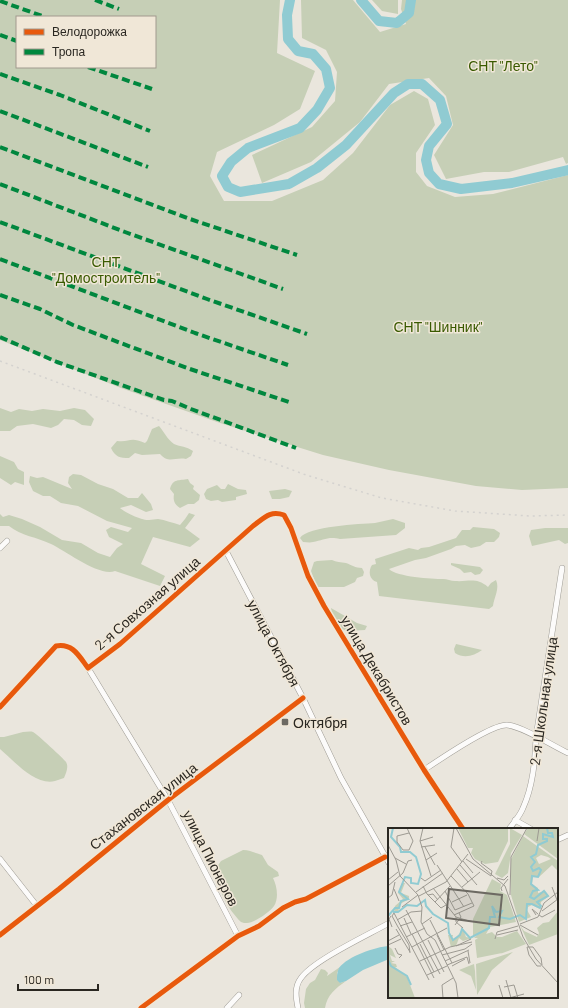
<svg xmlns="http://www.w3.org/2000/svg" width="568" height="1008" font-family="Barlow,sans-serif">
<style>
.green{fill:#c6cfb6;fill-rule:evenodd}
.water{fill:#90cbd2}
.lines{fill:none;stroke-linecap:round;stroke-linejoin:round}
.river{stroke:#90cbd2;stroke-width:10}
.street-casing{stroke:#9e9b94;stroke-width:6}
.street{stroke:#fcfbfa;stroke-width:5}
.rail{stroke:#d4d2cf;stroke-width:1.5;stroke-dasharray:2 4;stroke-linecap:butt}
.quiet{stroke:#00873e;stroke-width:4;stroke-dasharray:8 4;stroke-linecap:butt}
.cycleway-casing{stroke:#f0e7d7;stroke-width:8}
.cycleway{stroke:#e8590c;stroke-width:5}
.poi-dot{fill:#6d6a63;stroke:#f0e7d7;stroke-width:1.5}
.labels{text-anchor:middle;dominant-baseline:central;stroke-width:3;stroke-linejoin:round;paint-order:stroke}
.park-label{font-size:14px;fill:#395a00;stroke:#f0e7d7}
.street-label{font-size:14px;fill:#2a2721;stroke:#f0e7d7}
.poi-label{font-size:14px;fill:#2a2721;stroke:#f0e7d7;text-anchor:start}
.inset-river{fill:none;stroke:#90cbd2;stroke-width:2}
.inset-road{fill:none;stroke:#9d9a92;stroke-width:1}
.view{fill:#6d6a63;fill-opacity:0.15;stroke:#6d6a63;stroke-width:2}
.inset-edge{fill:none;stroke:#2a2721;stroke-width:2}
</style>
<rect width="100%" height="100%" fill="#eae6dd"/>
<g class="green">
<path d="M0,0H280L277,53L315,71L300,109L274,125L217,152L210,176L224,201H272L323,180L353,153L390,105L414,91L428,99L435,125L416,153V172L427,186L455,197L493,194L568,175V488L522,490L476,486L389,470L323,455L217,422L121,388L0,340ZM17,17H155V67H17Z"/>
<polygon points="301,0 353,0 380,32 406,24 401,9 402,0 568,0 568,163 566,164 563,157 509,172 484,172 446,179 434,155 453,125 446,96 429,78 389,84 360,122 311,162 262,183 252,155 312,127 335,101 337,72 326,50 302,38"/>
<polygon points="372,0 398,0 398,14 382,11"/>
<polygon points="0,408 11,412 19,409 32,411 43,409 60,411 74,408 85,410 94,419 91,426 82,425 74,420 64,419 58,425 51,428 33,424 17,426 10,431 0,431"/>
<path d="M159,426C164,432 168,440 174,444C181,447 186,446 193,451L191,456L186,459C174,457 169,464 160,454L142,455L135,453L129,458C120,458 115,457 111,448L117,441C130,443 129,436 145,443L147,441L152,429Z"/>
<polygon points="0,456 14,462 18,469 24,472 24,485 15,482 11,485 0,478"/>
<path d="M73,474L81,475L98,484L113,489L128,498H138L142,493L151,504L153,510L146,512L131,505L120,508C124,512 143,521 149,520C152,520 155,519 158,519C165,520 173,523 180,525L185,519L189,513L195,515L185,528L200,539L190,547L153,537L141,564L165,576L160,586L115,571C99,577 66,551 51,544C37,537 21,536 9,526H0V514L3,517L9,515L22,519L40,527L62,540L81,543L98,553L110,557L117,548L123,544L109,537L106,530L111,527L128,532L132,528L107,521L78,506L61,503L50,496H43L33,491L29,482L30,476L37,478L43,477L72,489L68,483L69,477Z"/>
<path d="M188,479L190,483L194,486L193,489L200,495L199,500L194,504H188L180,508C174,504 173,500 174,494L170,489C173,478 179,481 188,479Z"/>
<polygon points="228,484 238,489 246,490 247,494 236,497 236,500 222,502 218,500 211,501 206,499 204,494 207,489 217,485 221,489 225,489"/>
<polygon points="285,489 292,491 289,497 280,499 272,499 269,491"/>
<path d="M393,519L405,523V528L396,535L340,539C329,536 323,540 313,542C310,543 306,542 303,542L300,538C308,526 360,524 375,523C381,522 387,520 393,519Z"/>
<path d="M473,527L494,529L500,533L499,537L494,542H486L480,546L471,548L465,545L456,546L451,549L426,558L415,560L389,569C397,577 432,579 443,579C447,579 451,581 455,581C469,582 476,577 488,587L491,583L496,580C500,589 494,597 493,606L489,609L379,596L377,582C369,580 368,571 372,565L376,564L375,559L409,548L418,550L421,548L429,547L456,538L462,530H470Z"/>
<polygon points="545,528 568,528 568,543 565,544 559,540 532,546 529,536 531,530"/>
<path d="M332,560C336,562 341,562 346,563C352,565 355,568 362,568L364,572L363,576L357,578L355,582L344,587H317L311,571L314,562L317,561Z"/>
<polygon points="451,563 480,567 483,570 480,574 475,575 471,572 464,573 460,569 451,565"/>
<polygon points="331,608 357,623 367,626 365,630 347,631 342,629 332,614"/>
<path d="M456,644L482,650C474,656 464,659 455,653L454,649Z"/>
<path d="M23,732C26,732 30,731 33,732C36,733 65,760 66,762C69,767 66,773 64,778C61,779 58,780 55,781C35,786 13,760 0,749V737H4Z"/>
<path d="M243,850C251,850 254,853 262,855L268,865L278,872L279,876L273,878C277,886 279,898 274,906C270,912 254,923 247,923C245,923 243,923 241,922C230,911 215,890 221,873L214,871L221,861Z"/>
<path d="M340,967L337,973L340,983L346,981C336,988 327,995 325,1008H305L304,1003L306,989L310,983L315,980L321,969L325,970L328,973L327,976Z"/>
</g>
<path class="water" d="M389,946V959L363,970L346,981L340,983L337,980C337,976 337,972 339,968C348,956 375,947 389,946Z"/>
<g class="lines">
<g class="river">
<polyline points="290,0 287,15 288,39 298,51 313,54 326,69 330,88 317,110 300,128 248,148 231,162 222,176 228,187 240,192 289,184 317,168 346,145 394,93 408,84 422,84 440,100 447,124 429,146 426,160 429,173 439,184 461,189 512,183 568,170"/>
<polyline points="361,0 379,21 397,23 409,13 411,0"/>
</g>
<g class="street-casing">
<g id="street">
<polyline points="0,548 7,541"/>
<polyline points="226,551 303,698 341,778 389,863"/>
<polyline points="88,668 168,800 238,936"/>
<path d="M0,707L56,646C73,643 79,656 88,668L120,644L253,526C264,518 270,510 284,515L291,528L308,576L324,606L424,770L463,829"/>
<path d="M424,770C439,760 491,724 507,725C524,727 551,745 568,753"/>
<polyline points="515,820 531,829"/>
<path d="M509,829C514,822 520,816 523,808C533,786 535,761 536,737L562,568"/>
<polyline points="557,840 568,835"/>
<polyline points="0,859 37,906"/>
<polyline points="0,935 59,889 168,800 303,698"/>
<polyline points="141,1008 238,936 259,926 283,908 295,902 306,899 385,857"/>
<polyline points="227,1008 239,995"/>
<path d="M298,1008C296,998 294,987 301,978C314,960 368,935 389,923"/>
</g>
</g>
<use href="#street" class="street"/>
<polyline class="rail" points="0,361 306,475 382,498 455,511 530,516 568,515"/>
<g class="quiet">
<polyline points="95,0 119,9"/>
<polyline points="0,1 45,17"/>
<polyline points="0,35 17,41"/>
<polyline points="88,67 152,89"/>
<polyline points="0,74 60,95 150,131"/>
<polyline points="0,111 148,167"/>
<polyline points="0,147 190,219 297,255"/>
<polyline points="0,184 125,232 283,289"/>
<polyline points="0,222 207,299 307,334"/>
<polyline points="0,259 195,333 288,365"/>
<polyline points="0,295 40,309 73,325 187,368 292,403"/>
<polyline points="0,337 57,362 164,400 172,401 191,409 296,448"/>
</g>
<g class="cycleway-casing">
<g id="cycleway">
<path d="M0,707L56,646C73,643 79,656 88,668L120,644L253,526C264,518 270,510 284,515L291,528L308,576L324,606L424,770L463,829"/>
<polyline points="0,935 59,889 168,800 303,698"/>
<polyline points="141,1008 238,936 259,926 283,908 295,902 306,899 385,857"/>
</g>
</g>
<use href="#cycleway" class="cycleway"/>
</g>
<rect class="poi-dot" x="281" y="718" width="8" height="8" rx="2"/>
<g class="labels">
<g class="park-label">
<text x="503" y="65">СНТ "Лето"</text>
<text x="106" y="261">СНТ<tspan x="106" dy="16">"Домостроитель"</tspan></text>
<text x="438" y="326">СНТ "Шинник"</text>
</g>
<g class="street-label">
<text transform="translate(147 603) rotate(-41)">2-я Совхозная улица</text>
<text transform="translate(274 643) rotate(62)">улица Октября</text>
<text transform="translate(377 670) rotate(59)">улица Декабристов</text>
<text transform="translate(543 701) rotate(-82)">2-я Школьная улица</text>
<text transform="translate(143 806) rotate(-38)">Стахановская улица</text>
<text transform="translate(211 858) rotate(63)">улица Пионеров</text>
</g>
<g class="poi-label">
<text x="293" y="722">Октября</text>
</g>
</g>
<g transform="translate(388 828)">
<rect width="170" height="170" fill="#eae6dd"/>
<path d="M70,0H120V13L110,34L97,36L87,31L83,25L85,20H80ZM122,0L134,7L123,25L120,45L114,50L107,46L122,16ZM140,0H169L170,31L136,6ZM135,8L170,33V43L164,37L151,49H145L144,56L150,60V65L157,63L161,68L153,74L152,81L144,77L140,79L139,82L143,89L131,94L123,67V31ZM153,27L160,29L163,31L151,36L148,30ZM104,51L113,56L112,63L119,67L128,94L102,99L98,106L104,104L109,109H114L129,103L138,116L112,126L114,125L89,130L87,112L90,110H86L89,107H85V91ZM14,55H17L13,65L21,68V71L12,76L10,84L6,85L7,78L15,71L10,65ZM170,83V106L141,117L132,97L136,103L149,109L151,105L149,100L155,95L161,94ZM75,101L78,109L84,110L75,113L71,110L68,118L63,119L60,107H65L64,111H67ZM0,118L4,121L8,130L2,127L4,133H7L3,135L8,136L9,139H7L19,149L27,170H0ZM125,124L104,142L89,167L88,136ZM86,136L87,143L88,162L83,148L71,142Z" fill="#c6cfb6" fill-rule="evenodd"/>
<path class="inset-river" d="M5,84H10L19,77L29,78L37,72L38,78L45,86L60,95L61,105L65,112L72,107L74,101L82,110L101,100L102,89H107L104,78L108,84L114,83L111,89L122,91L132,87L138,91L139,76H144L152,80L153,78L149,74L160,68L156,63L146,71L142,69L145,63L150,62L143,56L144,48L150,49L153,42L151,40L145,43L143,39L147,34L143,29L148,26L150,17L159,13V11H155V6L165,9L164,5H160L159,0M0,88L7,80H11L13,73L20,71L11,64L17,49L23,50V55L30,56L33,46L28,29L22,24H13L12,19L3,9L5,0M0,132L3,138L19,148L23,157"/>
<path class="inset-road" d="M19,0L25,13L21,22H15L9,14V8L21,5M35,0L32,13L43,48M66,0L63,19L74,34M68,0L85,31L117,58L135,109L148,131L170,155M32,13L45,9M149,13L151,0M0,17L8,32L12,48L30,67L34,79L33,94L39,106L47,112L68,155L70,170M33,19L47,17M37,19L47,37M7,30L18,36M78,31L103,48L104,43L93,35L94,33M38,32L49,25M75,33L85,45M49,37L76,79M72,37L89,57M69,41L80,54M63,48L80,66L86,78L66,87M33,50L37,53L53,42M109,50L116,52L120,48M0,52L10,44M0,58L15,45L20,33L24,32M35,58L39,66L53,80L58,77M74,59L92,44M164,59L169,72M45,60L68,89L81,93M6,61L11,73M57,63L67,82M114,63L113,60L120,51M28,64L55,45M40,67L45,66L50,72M122,67L123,29L139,0M31,68L58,54L80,26M0,70L4,67L7,54M47,74L62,58M64,74L79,67M14,79L30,67M18,82L52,146M67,82L84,75M154,83L170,71M6,85L41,152M6,85L4,88L10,99M148,87L144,81L150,86M151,87L154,89L167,82M3,88L1,91L4,99M68,89V94L75,100M16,90L23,106M9,92L23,84L34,83M42,92L64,135M34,96L44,89M132,96L150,89L156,75L170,64M67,97L73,89L71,85M132,97L150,107M12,98L24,94M10,99L21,117L22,125M8,101L22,124M24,106L46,150M49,107L56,122M109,107L130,102M18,109L37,100M107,111L109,104L130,98M40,112L56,144M0,113L11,107M32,116L46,144M0,117L13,111M68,118L83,111M24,119L59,100M7,120L10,126L14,127L11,130M80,123L82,135M54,127L77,121L84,116M32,133L62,119L84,114M57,133L81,122M59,137L79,129L81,136M64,138L77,131M153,138H149L141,127L139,119H145L153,130L154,137M39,147L59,138M118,152L123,170M111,157L115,170M116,159L126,157L130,170M41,170H54M55,170L54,157L65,150M121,170L136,166"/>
<path class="view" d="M61,61L114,67L111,97L58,90Z"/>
<rect width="170" height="170" class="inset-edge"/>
</g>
<rect x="16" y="16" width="140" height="52" fill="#f0e7d7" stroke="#a19a8e"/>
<rect x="24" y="29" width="20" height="6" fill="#e8590c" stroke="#a19a8e"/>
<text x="52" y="36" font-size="12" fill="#2a2721">Велодорожка</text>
<rect x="24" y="49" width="20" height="6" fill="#00873e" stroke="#a19a8e"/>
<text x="52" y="56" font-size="12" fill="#2a2721">Тропа</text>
<path d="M18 984v6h80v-6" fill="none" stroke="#2a2721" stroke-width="2"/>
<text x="24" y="984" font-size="12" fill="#2a2721" stroke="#f0e7d7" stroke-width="3" paint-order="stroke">100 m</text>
</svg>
